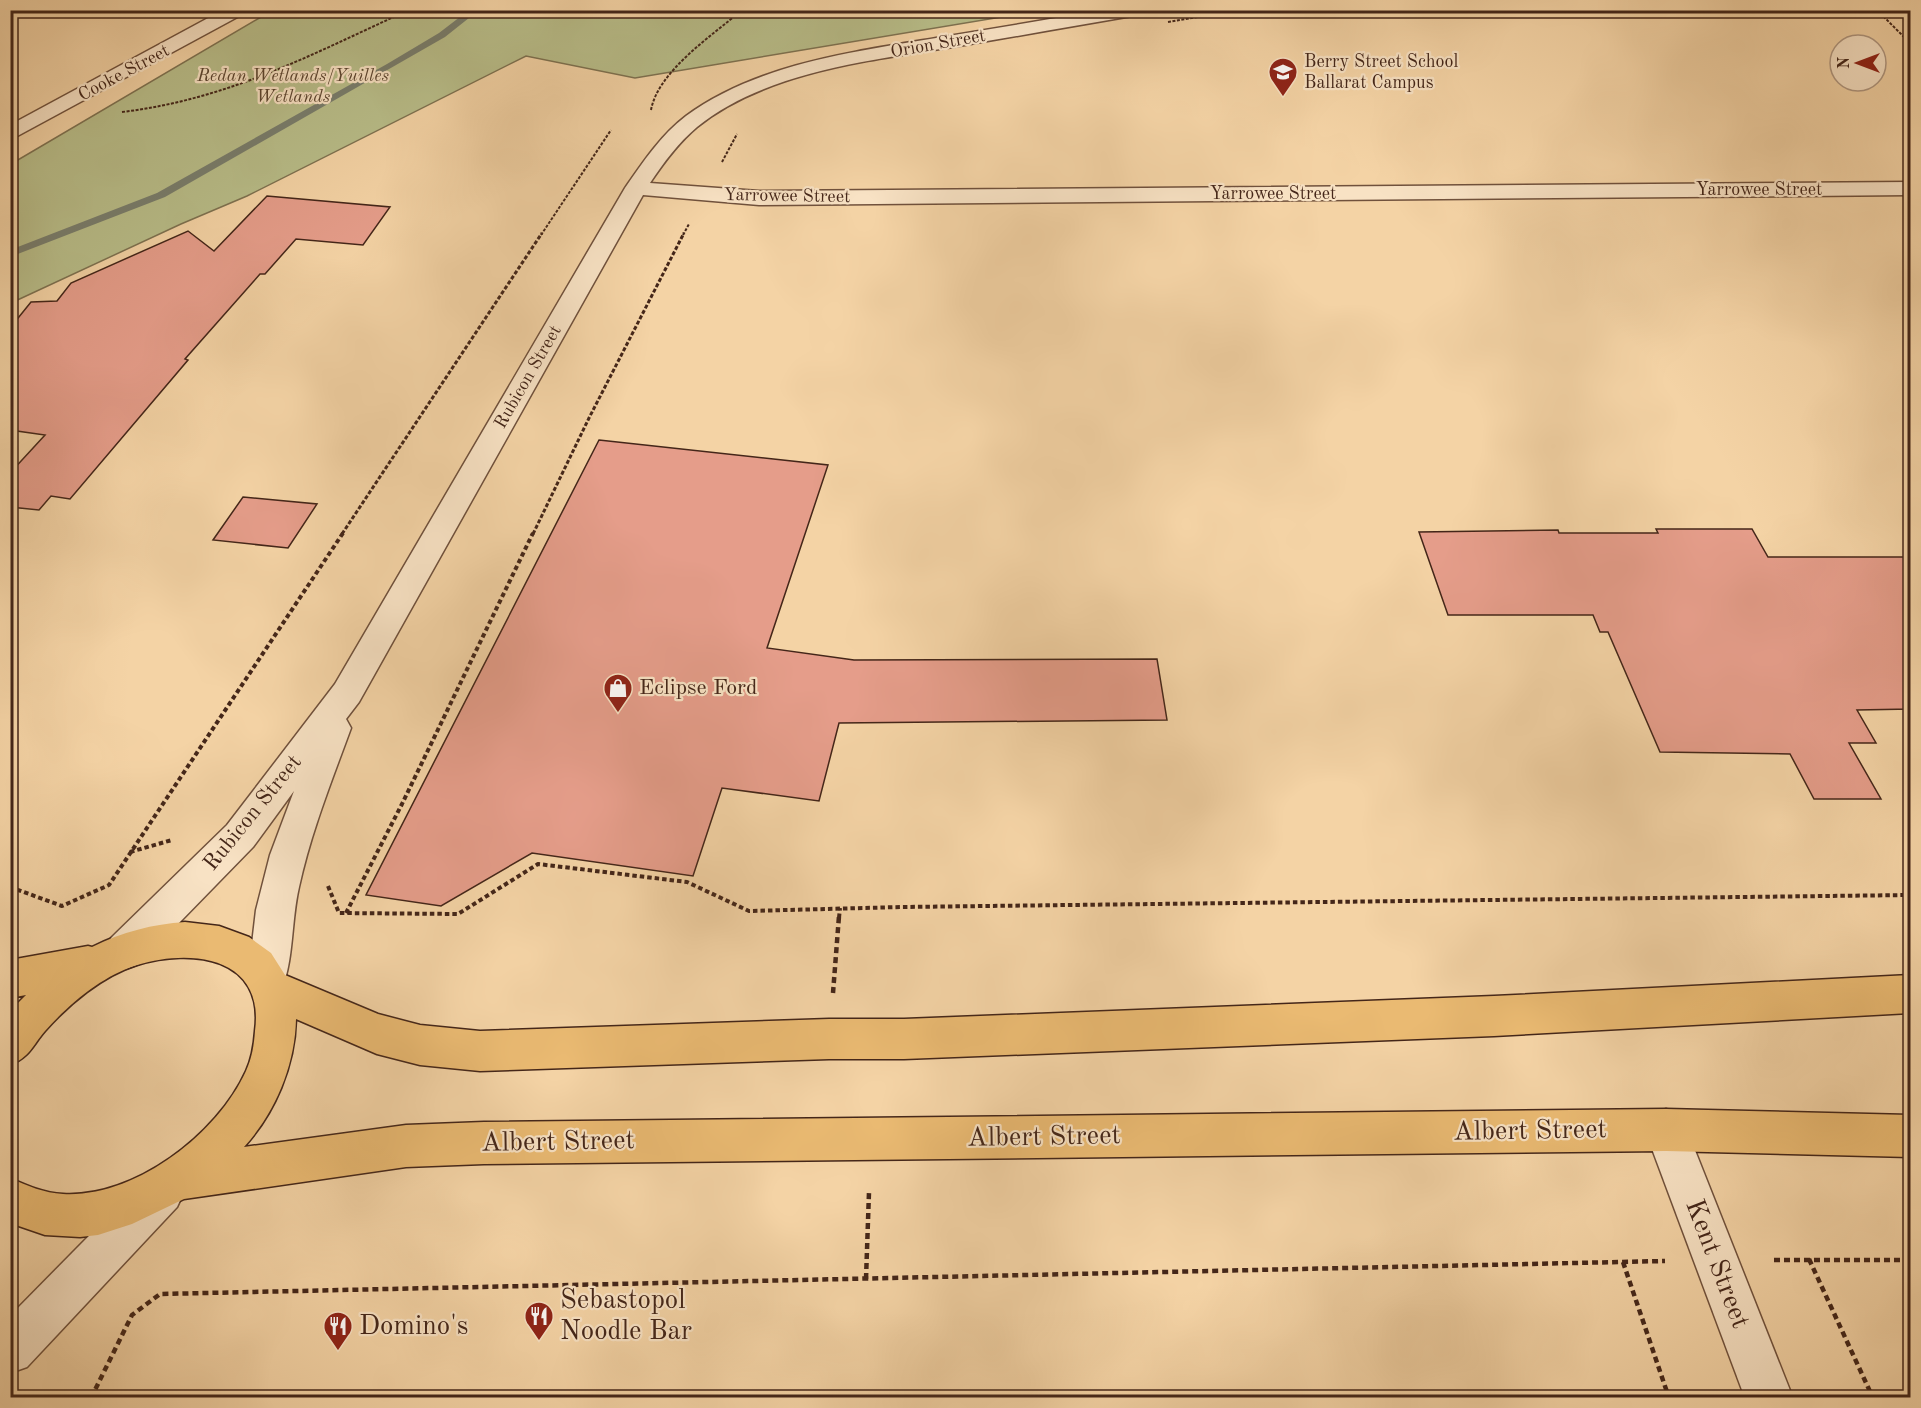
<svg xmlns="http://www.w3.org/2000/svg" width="1921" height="1408" font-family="'Old Standard TT',serif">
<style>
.green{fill:#b8bd89;stroke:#7e7251;stroke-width:1.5}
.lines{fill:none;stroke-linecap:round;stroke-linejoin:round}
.stream{fill:#797e6d;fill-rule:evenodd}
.building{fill:#e59d8a;stroke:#442619;stroke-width:1.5}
.minor-casing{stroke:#70513c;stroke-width:3}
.tertiary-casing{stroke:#70513c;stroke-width:3}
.trunk-casing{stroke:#442619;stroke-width:3}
.path-far3{stroke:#442619;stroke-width:2;stroke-dasharray:3 1.5;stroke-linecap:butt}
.path-far2{stroke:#442619;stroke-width:3;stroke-dasharray:4 2;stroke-linecap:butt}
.path-far1{stroke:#442619;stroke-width:4;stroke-dasharray:4.5 3;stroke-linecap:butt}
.path{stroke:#442619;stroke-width:4.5;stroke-dasharray:6 4;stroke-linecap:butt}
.minor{fill:#f8e2c4;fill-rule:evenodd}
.tertiary{fill:#f8e2c4;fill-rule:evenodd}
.trunk{fill:#eaba72;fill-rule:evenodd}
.labels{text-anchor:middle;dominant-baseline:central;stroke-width:4.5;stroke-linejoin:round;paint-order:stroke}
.far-street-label{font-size:18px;fill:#442619;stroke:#f8e2c4}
.far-poi-label{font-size:18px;fill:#442619;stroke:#f8e2c4;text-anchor:start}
.far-park-label{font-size:18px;font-style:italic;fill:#5b442f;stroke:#f8e2c4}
.poi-label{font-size:22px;fill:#442619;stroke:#f8e2c4;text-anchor:start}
.street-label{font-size:22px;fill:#442619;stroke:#f8e2c4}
.near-street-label{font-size:27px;fill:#442619;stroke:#f8e2c4}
.near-poi-label{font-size:27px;fill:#442619;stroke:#f8e2c4;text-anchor:start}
</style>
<rect width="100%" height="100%" fill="#f4d3a5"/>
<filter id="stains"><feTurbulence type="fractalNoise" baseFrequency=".00333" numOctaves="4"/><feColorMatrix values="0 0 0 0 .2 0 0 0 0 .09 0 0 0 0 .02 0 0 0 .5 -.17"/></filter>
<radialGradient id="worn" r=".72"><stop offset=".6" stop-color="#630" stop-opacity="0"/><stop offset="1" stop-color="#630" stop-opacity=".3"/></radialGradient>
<polygon class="green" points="273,10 1037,10 1037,11 635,78 526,56 247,196 181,224 11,303 11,164"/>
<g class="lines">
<polygon class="stream" points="469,10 479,10 445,37 165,197 10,257 10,250 157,193 387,64 439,33"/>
</g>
<g class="building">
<polygon points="267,196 390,207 363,245 296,239 265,274 260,274 185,359 188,360 70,499 51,496 39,510 10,507 10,473 45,435 10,430 10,328 31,302 57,301 71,283 188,231 214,251"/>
<polygon points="599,440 828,465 767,648 854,660 1157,659 1167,720 839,723 819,801 722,788 693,876 532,853 441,906 366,895"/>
<polygon points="243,497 317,504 288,548 213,540"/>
<polygon points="1656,529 1752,529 1768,557 1911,557 1911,709 1857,710 1876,743 1849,743 1881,799 1814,799 1790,754 1660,752 1608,632 1600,632 1593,615 1448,615 1419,532 1558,530 1559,533 1658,533"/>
</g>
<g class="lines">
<g class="minor-casing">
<g id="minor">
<polygon points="223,10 246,10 243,14 10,140 10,125"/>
<path d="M1102,10H1147L1138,15C1078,25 1019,36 959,46C874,60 766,71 697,127C678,143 664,162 650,183L759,191L1910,182V195L759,205L643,195L359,702L346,719L351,728C332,780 311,832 299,887C291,921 294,960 281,991L267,997L253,991L248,978L256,910L270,855L294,791L253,847L139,964L125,969L111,964L106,951L111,938L227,825L335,684L625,188C643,162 661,135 686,116C757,64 852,52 936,38C991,29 1046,20 1102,10Z"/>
<polygon points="1666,1109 1681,1115 1793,1398 1745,1398 1645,1130 1651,1115"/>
</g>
</g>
<g class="tertiary-casing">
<polygon id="tertiary" points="162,1170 177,1177 184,1192 177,1207 27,1367 10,1373 10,1316 147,1177"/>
</g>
<g class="trunk-casing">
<path id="trunk" d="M185,922L219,926L249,937L271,953L285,975L378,1014L420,1025L480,1031L829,1019H904L1494,996L1910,975V1013L1494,1036L904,1059H829L480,1071L420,1065L377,1054L296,1019C295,1066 275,1113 244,1147L406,1125L484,1122L1666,1109L1910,1115V1157L1666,1151L484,1164L406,1167L184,1199L132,1224L98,1235L80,1237L45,1235L10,1223V1178C28,1186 44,1193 63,1194C134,1198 217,1135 246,1071C252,1058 254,1045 255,1031C265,957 192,948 137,965C102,976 69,1004 45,1031C32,1046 30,1057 10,1065V1011L26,995L10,998V960L88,946L92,947C122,932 153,924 185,922Z"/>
</g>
<g class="path-far3">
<polyline points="1877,10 1910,43"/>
<polyline points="1168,22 1240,10"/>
<path d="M651,110C658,71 713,35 742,10"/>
<path d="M122,112C230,99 312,54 409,10"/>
<polyline points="722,162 737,134"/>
<polyline points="541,235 611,130"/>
<polyline points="683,235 689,224"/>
</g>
<g class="path-far2">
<polyline points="342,534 542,233"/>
<polyline points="533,534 589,418 684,233"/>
</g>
<g class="path-far1">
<polyline points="130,852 172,840"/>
<polyline points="328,886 339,913 458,914 538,864 687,882 749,911 902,907 1910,895"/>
<polyline points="10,887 62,906 109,885 343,533"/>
<polyline points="346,913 402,804 533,533"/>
<polyline points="839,918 840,908"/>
</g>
<g class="path">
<polyline points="833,993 839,916"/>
<polyline points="1809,1259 1873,1398"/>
<polyline points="1774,1260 1910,1260"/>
<polyline points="1623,1262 1669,1398"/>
<polyline points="866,1279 869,1192"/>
<polyline points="91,1398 132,1315 160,1294 1665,1261"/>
</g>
<use href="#minor" class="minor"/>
<use href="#tertiary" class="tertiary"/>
<use href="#trunk" class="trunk"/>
</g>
<defs>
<g id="school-pin" transform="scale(1.5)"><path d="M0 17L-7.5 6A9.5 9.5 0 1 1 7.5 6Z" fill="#8f2418" stroke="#f8e2c4"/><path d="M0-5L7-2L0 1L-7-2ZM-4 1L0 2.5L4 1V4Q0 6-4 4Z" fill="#fff"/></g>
<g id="shop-pin" transform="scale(1.5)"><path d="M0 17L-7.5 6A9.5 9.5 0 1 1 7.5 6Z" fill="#8f2418" stroke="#f8e2c4"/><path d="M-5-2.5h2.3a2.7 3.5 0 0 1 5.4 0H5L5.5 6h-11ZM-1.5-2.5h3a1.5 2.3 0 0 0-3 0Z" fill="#fff"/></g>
<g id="restaurant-pin" transform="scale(1.5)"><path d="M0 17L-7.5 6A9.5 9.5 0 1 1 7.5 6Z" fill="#8f2418" stroke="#f8e2c4"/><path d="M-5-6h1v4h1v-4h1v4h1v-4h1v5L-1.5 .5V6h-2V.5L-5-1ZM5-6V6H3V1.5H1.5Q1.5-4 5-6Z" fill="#fff"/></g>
</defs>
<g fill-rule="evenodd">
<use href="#school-pin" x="1283" y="72"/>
<use href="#shop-pin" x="618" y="688"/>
<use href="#restaurant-pin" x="539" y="1316"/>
<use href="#restaurant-pin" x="338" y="1326"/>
</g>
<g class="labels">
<g class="far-street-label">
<text transform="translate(938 44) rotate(-10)">Orion Street</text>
<text transform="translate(124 73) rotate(-28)">Cooke Street</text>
<text x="1759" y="190">Yarrowee Street</text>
<text x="1273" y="194">Yarrowee Street</text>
<text transform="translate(787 196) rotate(1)">Yarrowee Street</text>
<text transform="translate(528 377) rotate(-60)">Rubicon Street</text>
</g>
<g class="far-poi-label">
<text x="1304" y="62">Berry Street School<tspan x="1304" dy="21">Ballarat Campus</tspan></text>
</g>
<g class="far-park-label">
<text x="293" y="76">Redan Wetlands/Yuilles<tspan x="293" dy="21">Wetlands</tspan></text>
</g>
<g class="poi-label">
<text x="639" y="688">Eclipse Ford</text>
</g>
<g class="street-label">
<text transform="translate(253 813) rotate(-51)">Rubicon Street</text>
</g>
<g class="near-street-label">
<text transform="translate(1530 1131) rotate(-1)">Albert Street</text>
<text transform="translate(1044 1137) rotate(-1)">Albert Street</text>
<text transform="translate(558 1142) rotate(-1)">Albert Street</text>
<text transform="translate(1717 1264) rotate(69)">Kent Street</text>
</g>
<g class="near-poi-label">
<text x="560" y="1300">Sebastopol<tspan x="560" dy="31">Noodle Bar</tspan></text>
<text x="359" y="1326">Domino's</text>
</g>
</g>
<rect width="1921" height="1408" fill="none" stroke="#f4d3a5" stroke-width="36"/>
<rect x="12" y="12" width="1897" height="1384" fill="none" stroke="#442619" stroke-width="3"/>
<rect x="18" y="18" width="1885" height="1372" fill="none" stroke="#442619" stroke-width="1.5"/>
<g transform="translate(1858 63) rotate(270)"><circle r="28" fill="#f8e2c4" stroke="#b09780" stroke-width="1.5"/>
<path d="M0-4.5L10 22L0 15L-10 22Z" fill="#8f2418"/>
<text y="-9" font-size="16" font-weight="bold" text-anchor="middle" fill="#442619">N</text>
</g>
<rect width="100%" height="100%" filter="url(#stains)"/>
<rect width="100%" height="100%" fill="url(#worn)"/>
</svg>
